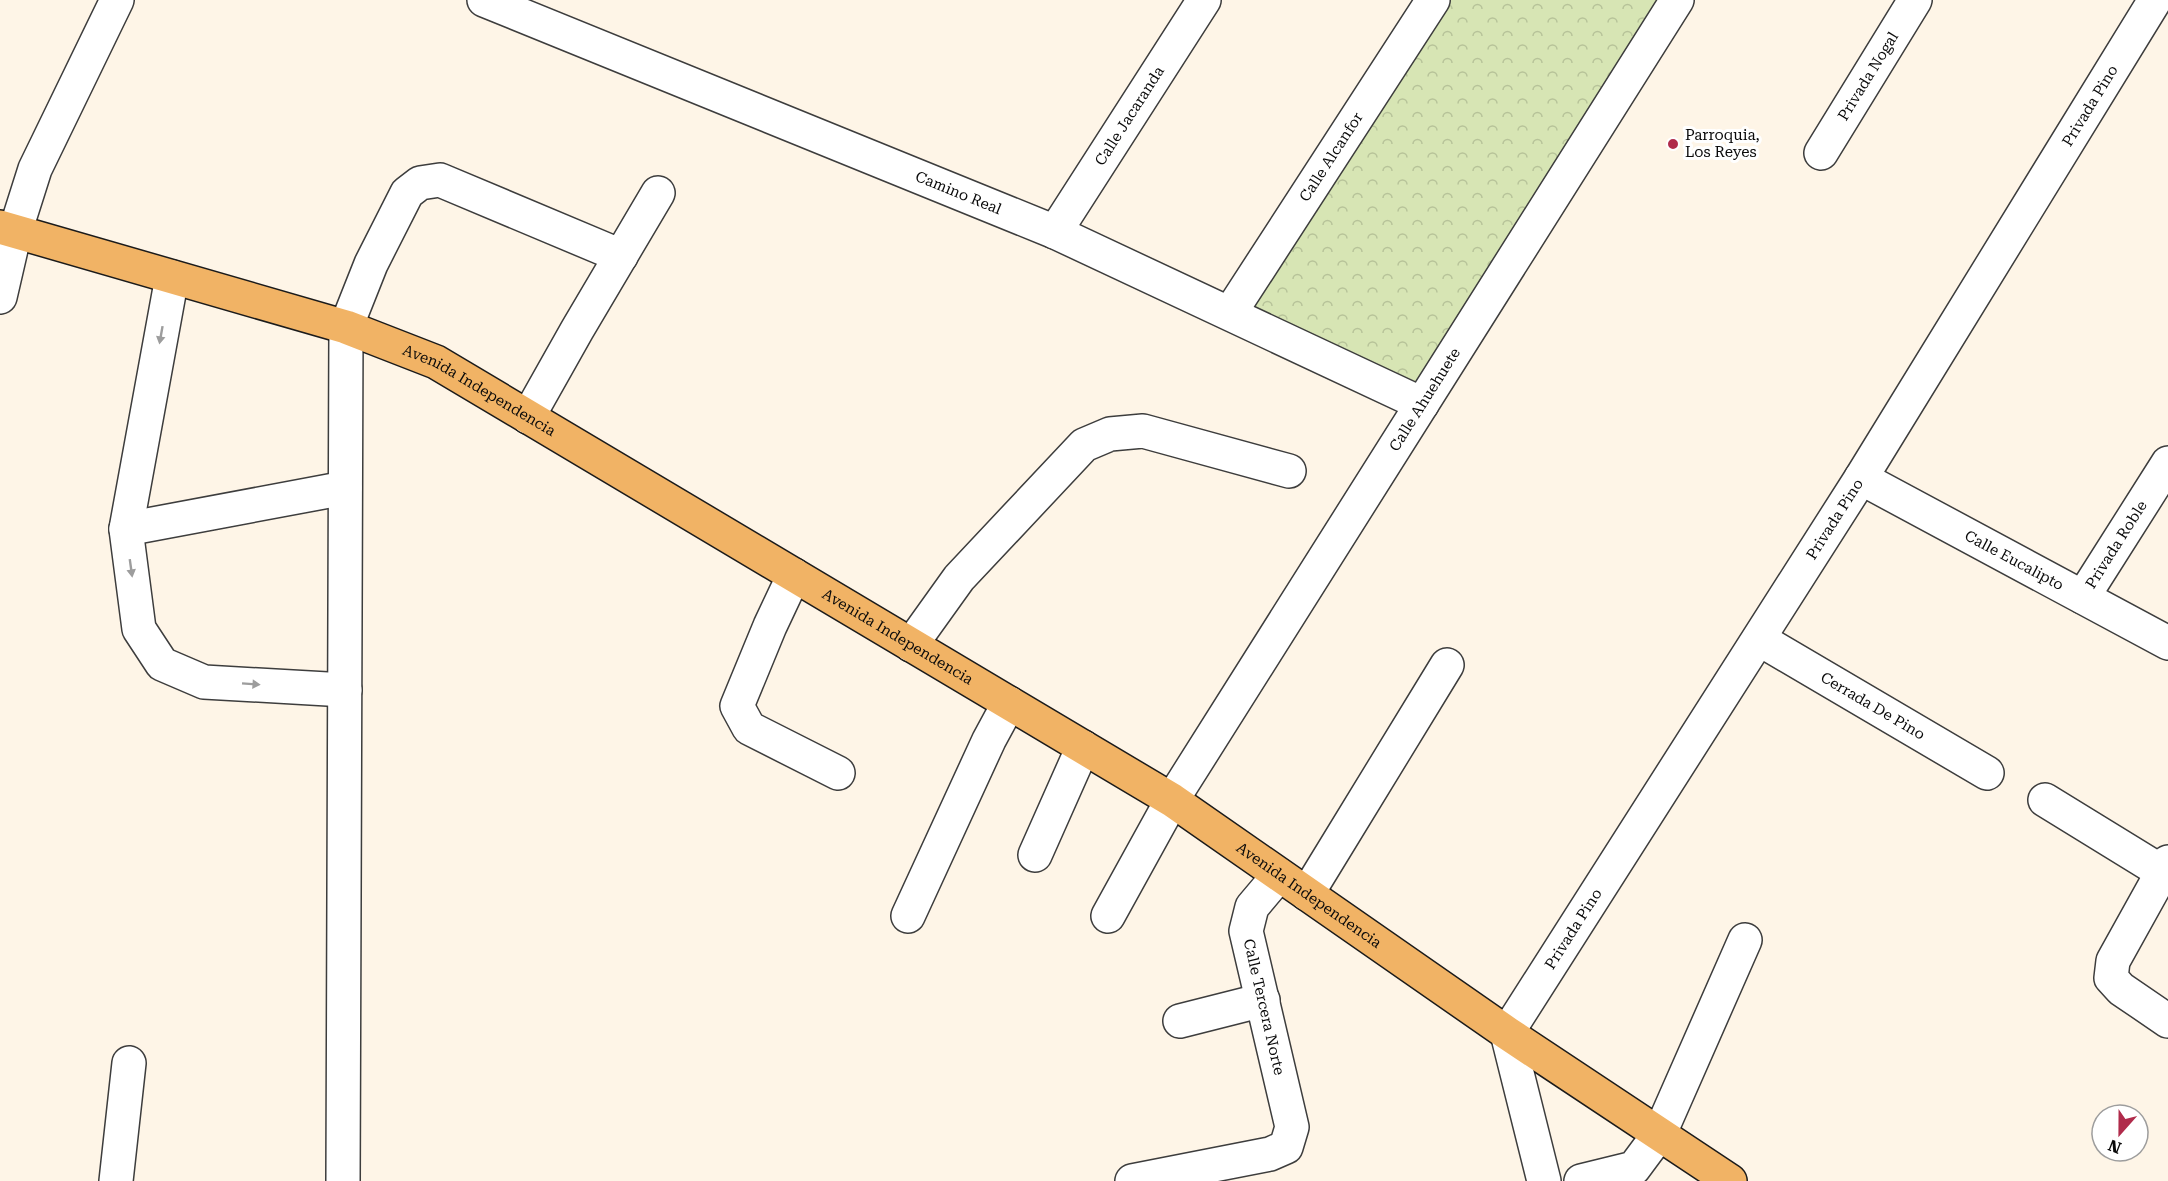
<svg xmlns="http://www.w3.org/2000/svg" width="2168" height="1181" font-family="'Roboto Serif',serif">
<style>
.park{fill:url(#park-crowns)}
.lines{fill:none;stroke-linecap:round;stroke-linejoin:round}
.minor-casing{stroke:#3d3d3d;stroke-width:36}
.major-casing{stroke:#1b1b1b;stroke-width:36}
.minor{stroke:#fff;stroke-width:33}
.major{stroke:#f1b365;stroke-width:33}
.oneway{fill:#9d9d9d}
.poi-dot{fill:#b02b4b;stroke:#fff;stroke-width:2}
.labels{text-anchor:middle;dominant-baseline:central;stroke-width:6;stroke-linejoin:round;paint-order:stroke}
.street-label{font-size:15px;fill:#0a0a0a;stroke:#fff}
.poi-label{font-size:15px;fill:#0a0a0a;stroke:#fff;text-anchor:start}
</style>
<defs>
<pattern id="park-crowns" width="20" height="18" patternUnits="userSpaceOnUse" patternTransform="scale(1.5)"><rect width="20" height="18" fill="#d7e5b4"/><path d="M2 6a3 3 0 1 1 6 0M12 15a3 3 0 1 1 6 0" fill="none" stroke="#b7c399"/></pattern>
</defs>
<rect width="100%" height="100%" fill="#fef5e7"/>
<polygon class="park" points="1447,0 1657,0 1428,387 1239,307"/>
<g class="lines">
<g class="minor-casing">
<g id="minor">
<path id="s1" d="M484,0L1055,232L1422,404"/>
<path id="s2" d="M1821,153L1915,0"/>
<path id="s3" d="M1055,232L1204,0"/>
<polyline points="172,277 126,529 139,629 162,664 204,682 345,690"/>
<polyline points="0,297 15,232 35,169 117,0"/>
<path id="s4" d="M1230,313L1433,0"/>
<polyline points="528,417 577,330 658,193"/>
<path id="s5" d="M1861,478L2168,643"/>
<polyline points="126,529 345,488"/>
<polyline points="794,575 770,626 737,706 749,728 838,773"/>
<path id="s6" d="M2083,597L2168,463"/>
<path id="s7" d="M1759,639L1987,773"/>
<polyline points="911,645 959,578 1084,445 1110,434 1143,431 1289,471"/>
<polyline points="2045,800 2162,872"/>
<polyline points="1035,855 1083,747"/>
<polyline points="2168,862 2113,961 2111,978 2121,989 2168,1021"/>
<polyline points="1307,894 1447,665"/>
<polyline points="908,916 989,740 1009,703"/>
<path id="s8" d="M1108,916L1172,800L1677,0"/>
<polyline points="1180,1021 1263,1000"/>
<polyline points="116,1181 129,1063"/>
<polyline points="343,1181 346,327 371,264 407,193 420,183 440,180 621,256"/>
<polyline points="1132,1181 1270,1154 1286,1147 1292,1127 1246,931 1252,907 1279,875"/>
<path id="s9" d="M1544,1181L1507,1033L1861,478L2155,0"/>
<polyline points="1581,1181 1634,1168 1660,1133 1745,940"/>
</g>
</g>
<g class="major-casing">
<g id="major">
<path id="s10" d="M0,227L346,327L436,362L1172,800L1507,1033L1730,1181"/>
</g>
</g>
<use href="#minor" class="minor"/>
<use href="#major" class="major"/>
</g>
<defs><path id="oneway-solid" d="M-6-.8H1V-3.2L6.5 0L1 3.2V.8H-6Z" transform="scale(1.5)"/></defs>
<g class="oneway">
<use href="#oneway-solid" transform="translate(161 335) rotate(100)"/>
<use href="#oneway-solid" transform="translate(131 568) rotate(82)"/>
<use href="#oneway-solid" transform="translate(251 684) rotate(4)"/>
</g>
<circle class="poi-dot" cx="1673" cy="144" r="6"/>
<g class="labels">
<g class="street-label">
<text stroke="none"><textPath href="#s2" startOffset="90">Privada Nogal</textPath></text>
<text stroke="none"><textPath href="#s9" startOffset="1248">Privada Pino</textPath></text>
<text stroke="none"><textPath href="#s3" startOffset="138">Calle Jacaranda</textPath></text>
<text stroke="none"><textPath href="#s4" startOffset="186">Calle Alcanfor</textPath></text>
<text stroke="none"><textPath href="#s1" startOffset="512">Camino Real</textPath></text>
<text stroke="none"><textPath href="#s10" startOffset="508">Avenida Independencia</textPath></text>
<text stroke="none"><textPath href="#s8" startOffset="606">Calle Ahuehuete</textPath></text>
<text stroke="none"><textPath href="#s9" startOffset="762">Privada Pino</textPath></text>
<text stroke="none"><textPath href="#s6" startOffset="62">Privada Roble</textPath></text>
<text stroke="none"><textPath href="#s5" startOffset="174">Calle Eucalipto</textPath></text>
<text stroke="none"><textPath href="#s10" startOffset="994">Avenida Independencia</textPath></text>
<text stroke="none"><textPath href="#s7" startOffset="132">Cerrada De Pino</textPath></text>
<text stroke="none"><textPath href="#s10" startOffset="1480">Avenida Independencia</textPath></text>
<text stroke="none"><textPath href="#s9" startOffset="276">Privada Pino</textPath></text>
<text transform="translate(1264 1007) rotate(77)">Calle Tercera Norte</text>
</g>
<g class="poi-label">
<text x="1685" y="135">Parroquia,<tspan x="1685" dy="17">Los Reyes</tspan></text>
</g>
</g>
<g transform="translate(2120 1133) rotate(201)"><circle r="28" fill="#ffffff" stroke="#9d9d9d" stroke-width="1.5"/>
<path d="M0-4.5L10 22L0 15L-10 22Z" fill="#b02b4b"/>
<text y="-9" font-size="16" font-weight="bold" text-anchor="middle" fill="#0a0a0a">N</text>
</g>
</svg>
